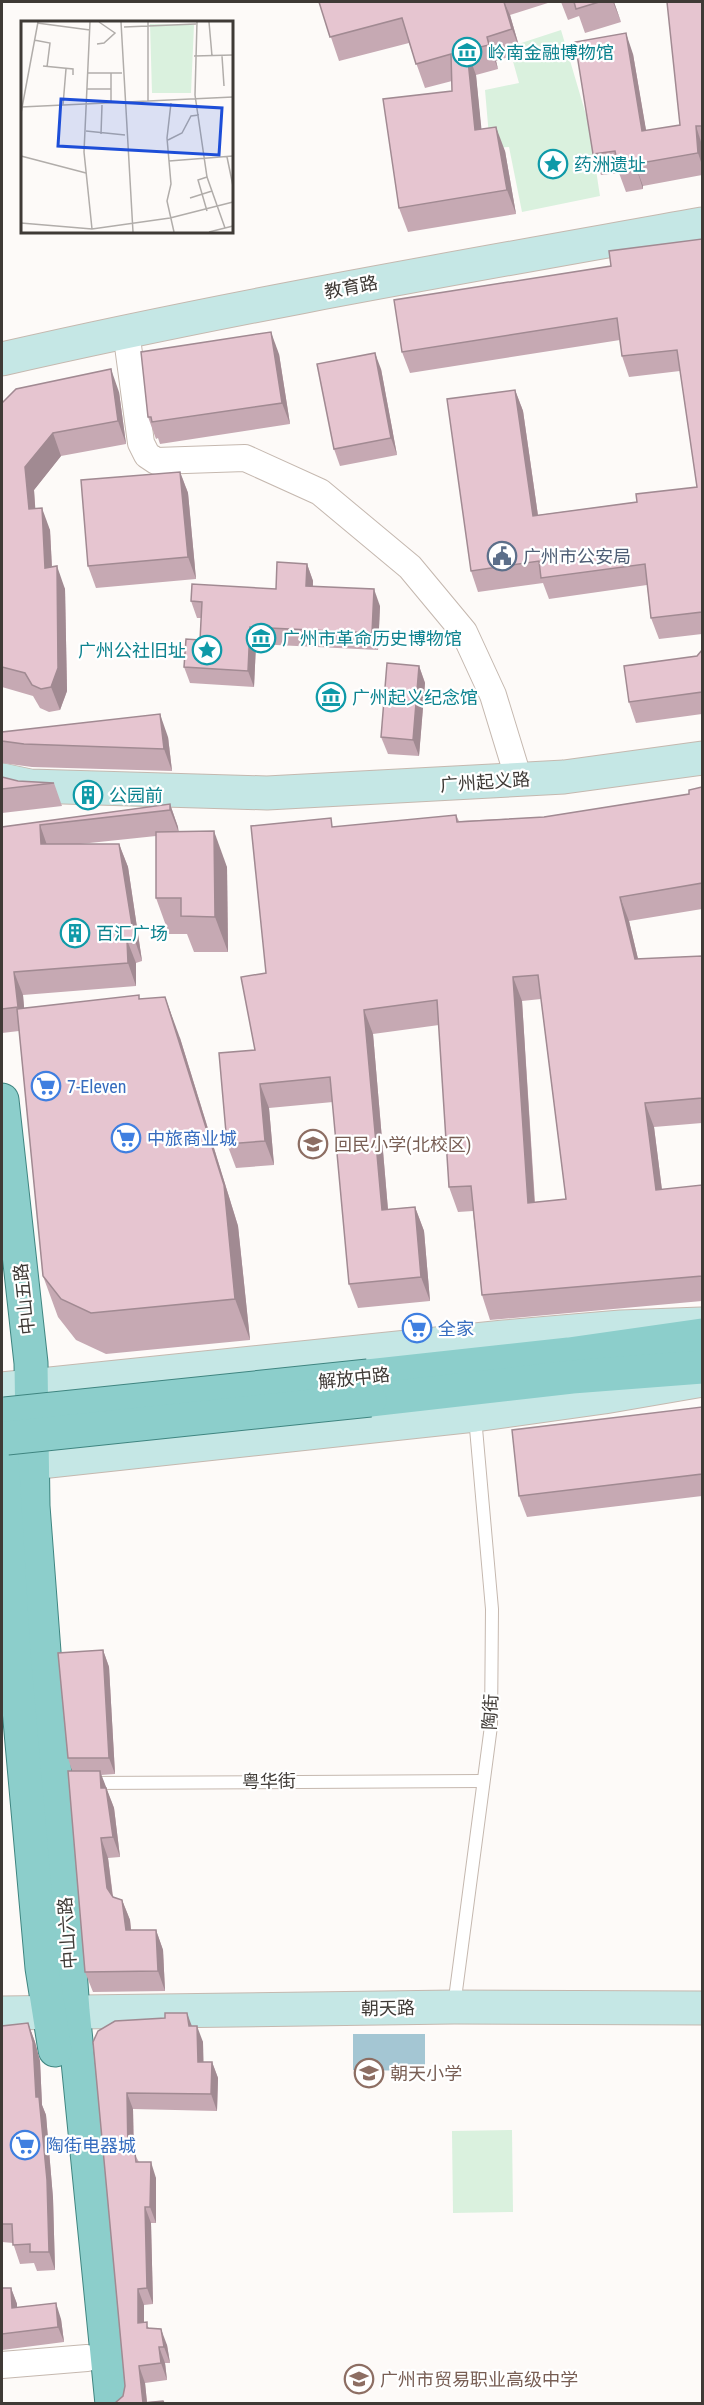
<svg xmlns="http://www.w3.org/2000/svg" width="704" height="2405" font-family="'Roboto Condensed','Noto Sans SC',sans-serif">
<style>
.green{fill:#daf1de}
.water{fill:#a4c6d3}
.lines{fill:none;stroke-linecap:round;stroke-linejoin:round}
.lane-casing{stroke:#c5b8af;stroke-width:14}
.street-casing{stroke:#c5b8af;stroke-width:28}
.secondary-casing{stroke:#c5b8af;stroke-width:35}
.primary-casing{stroke:#3f8580;stroke-width:35}
.lane{stroke:#fff;stroke-width:12}
.street{stroke:#fff;stroke-width:26}
.secondary{stroke:#c5e7e5;stroke-width:33}
.primary{stroke:#8ccecb;stroke-width:33}
.primary-bridge-casing{stroke:#3f8580;stroke-width:35;stroke-linecap:butt}
.primary-bridge{stroke:#8ccecb;stroke-width:33}
.wall{fill:#c6a9b3;fill-rule:evenodd}
.shaded-wall{fill:#a18a92}
.building{fill:#e6c5d0;stroke:#a18a92;stroke-width:1.5;fill-rule:evenodd}
.labels{text-anchor:middle;dominant-baseline:central;stroke-width:4.5;stroke-linejoin:round;paint-order:stroke}
.culture-label{font-size:18px;fill:#0d838f;stroke:#fff;text-anchor:start}
.street-label{font-size:18px;fill:#3f3a36;stroke:#fff}
.service-label{font-size:18px;fill:#4e5e75;stroke:#fff;text-anchor:start}
.shop-label{font-size:18px;fill:#366cbe;stroke:#fff;text-anchor:start}
.education-label{font-size:18px;fill:#785e54;stroke:#fff;text-anchor:start}
.inset-road{fill:none;stroke:#b1adaa;stroke-width:1.5}
.view{fill:#1d4ed8;fill-opacity:0.15;stroke:#1d4ed8;stroke-width:3}
.inset-edge{fill:none;stroke:#3f3a36;stroke-width:3}
</style>
<rect width="100%" height="100%" fill="#fdfaf8"/>
<g class="green">
<polygon points="561,30 589,125 600,196 522,212 509,147 490,148 485,90 519,83 509,47"/>
<polygon points="512,2130 513,2212 453,2213 452,2131"/>
</g>
<polygon class="water" points="353,2034 425,2034 425,2071 353,2070"/>
<g class="lines">
<g class="lane-casing">
<g id="lane">
<polyline points="87,1783 482,1781"/>
<polyline points="454,2006 491,1726 492,1609 475,1417"/>
</g>
</g>
<g class="street-casing">
<g id="street">
<polyline points="126,331 141,443 147,455 156,461 245,458 320,492 410,567 464,632 493,695 519,780"/>
<polyline points="2,2365 87,2358"/>
</g>
</g>
<g class="secondary-casing">
<g id="secondary">
<path d="M2,359C233,306 468,266 702,224"/>
<polyline points="2,780 30,786 267,793 564,777 702,758"/>
<polyline points="2,1389 504,1337 621,1327 701,1324"/>
<polyline points="3,1466 475,1415 604,1397 702,1380"/>
<polyline points="2,2013 454,2007 702,2008"/>
</g>
</g>
<g class="primary-casing">
<g id="primary">
<polyline points="2,1100 31,1363 33,1506 45,1665 59,1819 73,2011 112,2404"/>
<polyline points="368,1376 569,1354 702,1335"/>
<polyline points="370,1400 572,1377 702,1367"/>
<polyline points="2,1456 14,1653 42,1968 55,2050"/>
</g>
</g>
<use href="#lane" class="lane"/>
<use href="#street" class="street"/>
<use href="#secondary" class="secondary"/>
<use href="#primary" class="primary"/>
<g class="primary-bridge-casing">
<g id="primary-bridge">
<polyline points="5,1414 368,1376"/>
<polyline points="7,1438 370,1400"/>
</g>
</g>
<use href="#primary-bridge" class="primary-bridge"/>
</g>
<g class="wall">
<polygon points="319,2 551,2 510,15 521,53 496,61 498,69 476,75 481,129 505,151 516,214 408,232 399,208 452,91 452,81 425,88 409,43 339,61"/>
<polygon points="561,2 614,2 621,22 585,33 579,16 568,20"/>
<polygon points="702,2 702,175 643,186 643,189 626,192 619,173 601,175 593,154 633,54 646,131 680,125"/>
<polygon points="702,239 702,634 659,639 651,618 647,585 549,599 543,583 478,592 471,571 515,390 523,411 538,515 637,502 697,487 680,371 629,377 622,356 620,340 410,373 402,352 611,266"/>
<polygon points="279,354 290,424 160,444 158,438 156,439 148,417"/>
<polygon points="381,369 397,455 340,466 334,449"/>
<polygon points="119,392 126,444 61,456 34,490 35,508 50,530 52,567 65,589 67,691 60,710 49,712 40,708 33,696 2,687 2,403"/>
<polygon points="180,472 188,493 196,579 96,588 88,566"/>
<polygon points="307,564 313,581 313,586 380,606 378,650 256,644 254,687 190,683 184,667 200,640 201,618 197,618 191,601 276,589"/>
<polygon points="702,650 702,714 636,723 629,702 697,656"/>
<polygon points="419,666 425,683 419,756 388,754 381,737"/>
<polygon points="2,732 168,737 172,771 32,767 2,763"/>
<polygon points="2,777 18,781 54,783 62,806 2,813"/>
<path d="M702,787V909L629,921L638,959L702,956V1123L654,1127L662,1190L702,1185V1301L490,1320L482,1295L473,1211L458,1212L449,1187L439,1025L373,1034L388,1209L415,1207L424,1231L430,1301L358,1308L349,1284L333,1102L269,1108L274,1165L236,1168L227,1144L255,1050L266,973L456,815L459,821L544,817L689,794ZM541,999L566,1199L535,1202L522,1001Z"/>
<polygon points="170,804 178,827 178,832 227,867 228,952 194,952 187,934 169,934 156,898 156,836 80,844 119,844 128,867 142,961 136,963 136,986 23,995 24,1008 140,999 180,1038 238,1226 250,1340 106,1354 76,1340 58,1317 43,1276 19,1031 2,1033 2,827"/>
<polygon points="702,1407 702,1496 527,1517 519,1496"/>
<polygon points="103,1650 109,1667 115,1774 101,1775 114,1808 120,1857 108,1858 113,1896 113,1897 122,1900 130,1920 131,1930 156,1930 163,1950 165,1991 93,1992 85,1972 72,1771 68,1758"/>
<polygon points="28,2023 35,2042 40,2061 42,2105 46,2115 53,2198 55,2270 37,2271 34,2263 20,2264 13,2243 2,2242 2,2026"/>
<polygon points="192,2026 203,2042 203,2062 212,2062 218,2078 217,2111 133,2109 134,2153 139,2162 156,2178 156,2223 151,2223 153,2304 144,2305 144,2323 167,2345 170,2363 165,2363 167,2380 145,2383 147,2402 163,2401 165,2403 115,2403 123,2396 125,2386 93,2042"/>
<polygon points="2,2288 11,2288 17,2304 17,2307 61,2319 64,2342 2,2350"/>
</g>
<g class="shaded-wall">
<polygon points="504,2 510,15 521,53 512,29"/>
<polygon points="613,2 614,2 621,22"/>
<polygon points="626,33 633,54 650,153 642,131"/>
<polygon points="487,37 496,61 498,69 489,45"/>
<polygon points="467,50 476,75 484,154 475,130"/>
<polygon points="696,126 702,145 702,165 698,153"/>
<polygon points="496,127 505,151 516,214 507,190"/>
<polygon points="635,164 643,186 643,189 636,167"/>
<polygon points="271,332 279,354 290,424 282,403"/>
<polygon points="375,353 381,369 397,455 391,438"/>
<polygon points="111,369 119,392 126,444 118,421"/>
<polygon points="515,390 523,411 541,537 533,516"/>
<polygon points="53,433 61,456 34,490 37,532 29,509 25,467"/>
<polygon points="180,472 188,493 196,579 188,557"/>
<polygon points="42,508 50,530 53,590 45,568"/>
<polygon points="307,564 313,581 312,602 306,586"/>
<polygon points="57,566 65,589 67,691 60,710 51,687"/>
<polygon points="374,589 380,606 378,650 372,633"/>
<polygon points="250,627 256,644 254,687 248,671"/>
<polygon points="419,666 425,683 419,756 413,740"/>
<polygon points="160,714 168,737 172,771 164,749"/>
<polygon points="170,804 178,827 179,833 170,810"/>
<polygon points="40,825 48,848 41,844"/>
<polygon points="214,831 227,867 228,952 215,917"/>
<polygon points="119,844 128,867 142,961 134,938"/>
<polygon points="620,897 629,921 644,984 635,959"/>
<polygon points="127,940 136,963 136,986 128,963"/>
<polygon points="14,972 23,995 26,1030 18,1007"/>
<polygon points="513,977 522,1001 536,1227 528,1203"/>
<polygon points="165,997 180,1038 238,1226 250,1340 235,1299"/>
<polygon points="364,1010 373,1034 390,1234 382,1210"/>
<polygon points="260,1084 269,1108 274,1165 265,1141"/>
<polygon points="645,1103 654,1127 665,1214 656,1190"/>
<polygon points="415,1207 424,1231 430,1301 421,1277"/>
<polygon points="103,1650 109,1667 115,1774 109,1758"/>
<polygon points="100,1771 114,1808 120,1857 113,1837 101,1788"/>
<polygon points="101,1838 108,1858 114,1908 107,1888"/>
<polygon points="122,1900 130,1920 133,1950 126,1930"/>
<polygon points="156,1930 163,1950 165,1991 158,1971"/>
<polygon points="187,2013 193,2029 189,2026"/>
<polygon points="28,2023 35,2042 40,2061 42,2105 46,2115 53,2198 55,2270 49,2252 36,2097"/>
<polygon points="197,2026 203,2042 204,2078 198,2062"/>
<polygon points="212,2062 218,2078 217,2111 211,2094"/>
<polygon points="127,2093 133,2109 134,2169 128,2153"/>
<polygon points="151,2162 156,2178 156,2223 150,2207"/>
<polygon points="145,2207 151,2223 153,2304 147,2288"/>
<polygon points="11,2288 17,2304 17,2323 12,2308"/>
<polygon points="138,2289 144,2305 144,2339 138,2323"/>
<polygon points="56,2303 61,2319 64,2342 58,2327"/>
<polygon points="161,2329 167,2345 170,2363 164,2347"/>
<polygon points="159,2347 165,2363 167,2380 161,2363"/>
<polygon points="139,2366 145,2383 147,2403 143,2403"/>
</g>
<g class="building">
<polygon points="319,2 504,2 512,29 487,37 489,45 467,50 475,130 496,127 507,190 399,208 383,99 452,91 451,54 416,64 402,18 330,37"/>
<polygon points="574,2 599,2 576,9"/>
<polygon points="667,2 702,2 702,126 696,126 698,153 635,164 636,167 619,170 615,151 593,154 575,42 626,33 642,131 680,125"/>
<polygon points="702,239 702,612 651,618 645,564 541,578 539,561 471,571 447,399 515,390 533,516 637,502 636,494 697,487 677,350 622,356 617,318 402,352 394,300 611,266 609,251"/>
<polygon points="271,332 282,403 152,422 151,417 148,417 141,352"/>
<polygon points="375,353 391,438 334,449 317,364"/>
<polygon points="111,369 118,421 53,433 25,467 29,509 42,508 45,568 57,566 58,668 51,687 41,689 32,685 25,673 2,667 2,403 16,389"/>
<polygon points="180,472 188,557 88,566 81,480"/>
<polygon points="277,562 307,564 306,586 374,589 372,633 250,627 248,671 184,667 186,639 200,640 202,602 191,601 192,584 276,589"/>
<polygon points="702,650 702,692 629,702 624,666 697,656"/>
<polygon points="387,663 419,666 413,740 381,737"/>
<polygon points="160,714 164,749 24,744 2,741 2,732"/>
<polygon points="2,777 18,781 54,783 2,789"/>
<path d="M702,787V883L620,897L635,959L702,956V1098L645,1103L656,1190L702,1185V1276L482,1295L471,1186L449,1187L437,1000L364,1010L382,1210L415,1207L421,1277L349,1284L330,1077L260,1084L265,1141L227,1144L219,1053L255,1050L241,977L266,973L251,826L331,818L332,827L456,815L457,822L544,817L689,794V790ZM538,975L566,1199L528,1203L513,977Z"/>
<polygon points="170,804 170,810 40,825 41,844 119,844 134,938 127,940 128,963 14,972 18,1007 2,1009 2,827"/>
<polygon points="214,831 215,917 181,916 181,898 156,898 156,832"/>
<polygon points="139,995 139,999 165,997 224,1185 235,1299 91,1313 61,1299 43,1276 17,1009"/>
<polygon points="702,1407 702,1474 519,1496 512,1430"/>
<polygon points="103,1650 109,1758 68,1758 58,1653"/>
<polygon points="68,1771 100,1771 101,1788 106,1788 113,1837 101,1838 107,1888 113,1897 122,1900 126,1930 156,1930 158,1971 85,1972"/>
<polygon points="165,2013 187,2013 189,2026 197,2026 198,2062 212,2062 211,2094 127,2093 128,2153 135,2153 136,2162 151,2162 150,2207 145,2207 147,2288 138,2289 138,2323 147,2322 147,2328 161,2329 164,2347 159,2347 161,2363 139,2366 143,2403 163,2401 164,2403 115,2403 123,2396 125,2386 93,2042 98,2031 115,2021 165,2018"/>
<polygon points="28,2023 33,2042 36,2097 39,2097 47,2180 49,2252 30,2252 30,2244 13,2245 12,2224 2,2224 2,2026"/>
<polygon points="2,2288 11,2288 12,2308 56,2303 58,2327 2,2334"/>
</g>
<defs>
<g id="museum-ring" transform="scale(1.5)"><circle r="9.5" fill="#fff" stroke="#0f9aa8" stroke-width="1.5"/><path d="M0-6L6-3V-2H-6V-3ZM-5-1h2V3h-2ZM-1-1h2V3h-2ZM3-1h2V3H3ZM-6 4H6V6H-6Z" fill="#0f9aa8"/></g>
<g id="sight-ring" transform="scale(1.5)"><circle r="9.5" fill="#fff" stroke="#0f9aa8" stroke-width="1.5"/><path d="M0-6L1.8-2.2L6-1.7L2.9 1.2L3.7 5.4L0 3.3L-3.7 5.4L-2.9 1.2L-6-1.7L-1.8-2.2Z" fill="#0f9aa8"/></g>
<g id="civic-ring" transform="scale(1.5)"><circle r="9.5" fill="#fff" stroke="#5c6f8a" stroke-width="1.5"/><path d="M-.6-6.5H3V-4.5H.6V-3L4-1V1h2V6H-6V1h2V-1L-.6-3ZM-1.2 2.5V6h2.4V2.5Z" fill="#5c6f8a"/></g>
<g id="building-ring" transform="scale(1.5)"><circle r="9.5" fill="#fff" stroke="#0f9aa8" stroke-width="1.5"/><path d="M-4-6H4V6H1V3H-1V6H-4ZM-2.5-4.3h1.7v1.8h-1.7ZM.8-4.3h1.7v1.8H.8ZM-2.5-1h1.7V.8h-1.7ZM.8-1h1.7V.8H.8Z" fill="#0f9aa8"/></g>
<g id="supermarket-ring" transform="scale(1.5)"><circle r="9.5" fill="#fff" stroke="#3f7fe0" stroke-width="1.5"/><path d="M-6-5.5h2.5l.6 2H6L4.5 2H-2.5L-4.4-4H-6ZM-1.5 3.2a1.3 1.3 0 1 0 .1 0ZM3 3.2a1.3 1.3 0 1 0 .1 0Z" fill="#3f7fe0"/></g>
<g id="school-ring" transform="scale(1.5)"><circle r="9.5" fill="#fff" stroke="#8d6e63" stroke-width="1.5"/><path d="M0-5L7-2L0 1L-7-2ZM-4 1L0 2.5L4 1V4Q0 6-4 4Z" fill="#8d6e63"/></g>
</defs>
<g fill-rule="evenodd">
<use href="#museum-ring" x="467" y="52"/>
<use href="#sight-ring" x="553" y="164"/>
<use href="#civic-ring" x="502" y="556"/>
<use href="#museum-ring" x="261" y="638"/>
<use href="#sight-ring" x="207" y="650"/>
<use href="#museum-ring" x="331" y="697"/>
<use href="#building-ring" x="88" y="795"/>
<use href="#building-ring" x="75" y="933"/>
<use href="#supermarket-ring" x="46" y="1086"/>
<use href="#supermarket-ring" x="126" y="1138"/>
<use href="#school-ring" x="313" y="1144"/>
<use href="#supermarket-ring" x="417" y="1328"/>
<use href="#school-ring" x="369" y="2073"/>
<use href="#supermarket-ring" x="25" y="2145"/>
<use href="#school-ring" x="359" y="2379"/>
</g>
<g class="labels">
<g class="culture-label">
<text x="488" y="52">岭南金融博物馆</text>
<text x="574" y="164">药洲遗址</text>
<text x="282" y="638">广州市革命历史博物馆</text>
<text x="186" y="650" text-anchor="end">广州公社旧址</text>
<text x="352" y="697">广州起义纪念馆</text>
<text x="109" y="795">公园前</text>
<text x="96" y="933">百汇广场</text>
</g>
<g class="street-label">
<text transform="translate(351 287) rotate(-11)">教育路</text>
<text transform="translate(485 782) rotate(-4)">广州起义路</text>
<text transform="translate(24 1299) rotate(-96)">中山五路</text>
<text transform="translate(354 1378) rotate(-6)">解放中路</text>
<text transform="translate(490 1712) rotate(-87)">陶街</text>
<text transform="translate(269 1781) rotate(-1)">粤华街</text>
<text transform="translate(67 1933) rotate(-94)">中山六路</text>
<text transform="translate(388 2008) rotate(-1)">朝天路</text>
</g>
<g class="service-label">
<text x="523" y="556">广州市公安局</text>
</g>
<g class="shop-label">
<text x="67" y="1086">7-Eleven</text>
<text x="147" y="1138">中旅商业城</text>
<text x="438" y="1328">全家</text>
<text x="46" y="2145">陶街电器城</text>
</g>
<g class="education-label">
<text x="334" y="1144">回民小学(北校区)</text>
<text x="390" y="2073">朝天小学</text>
<text x="380" y="2379">广州市贸易职业高级中学</text>
</g>
</g>
<g transform="translate(21 21)">
<rect width="212" height="212" fill="#fdfaf8"/>
<path d="M129,3L173,4L170,72H131Z" fill="#daf1de"/>
<path class="inset-road" d="M69,1L63,131L71,208M100,1L112,211M127,1V80M176,1L174,74L186,156L204,207M188,1L191,35M16,2L69,9M103,6L175,3M13,19L29,22L26,46M76,23L83,22L94,12L78,1M173,35L212,34M201,35L203,65M22,45L52,48V54M67,52H101M66,68H90M90,82V52M150,82L146,117L150,163L146,180L153,211M42,84L45,48M0,86L212,76M0,92L17,1M65,110L104,114M80,113L81,84M147,119L161,112L170,95L178,94M0,135L65,152M206,136L212,165M148,140L212,135M169,177L191,170M186,190L177,159L186,156M149,197L212,181M0,202L71,208L149,197M188,211L212,205"/>
<path class="view" d="M40,78L201,87L198,134L37,125Z"/>
<rect width="212" height="212" class="inset-edge"/>
</g>
<rect width="704" height="2405" fill="none" stroke="#3f3a36" stroke-width="6"/>
</svg>
